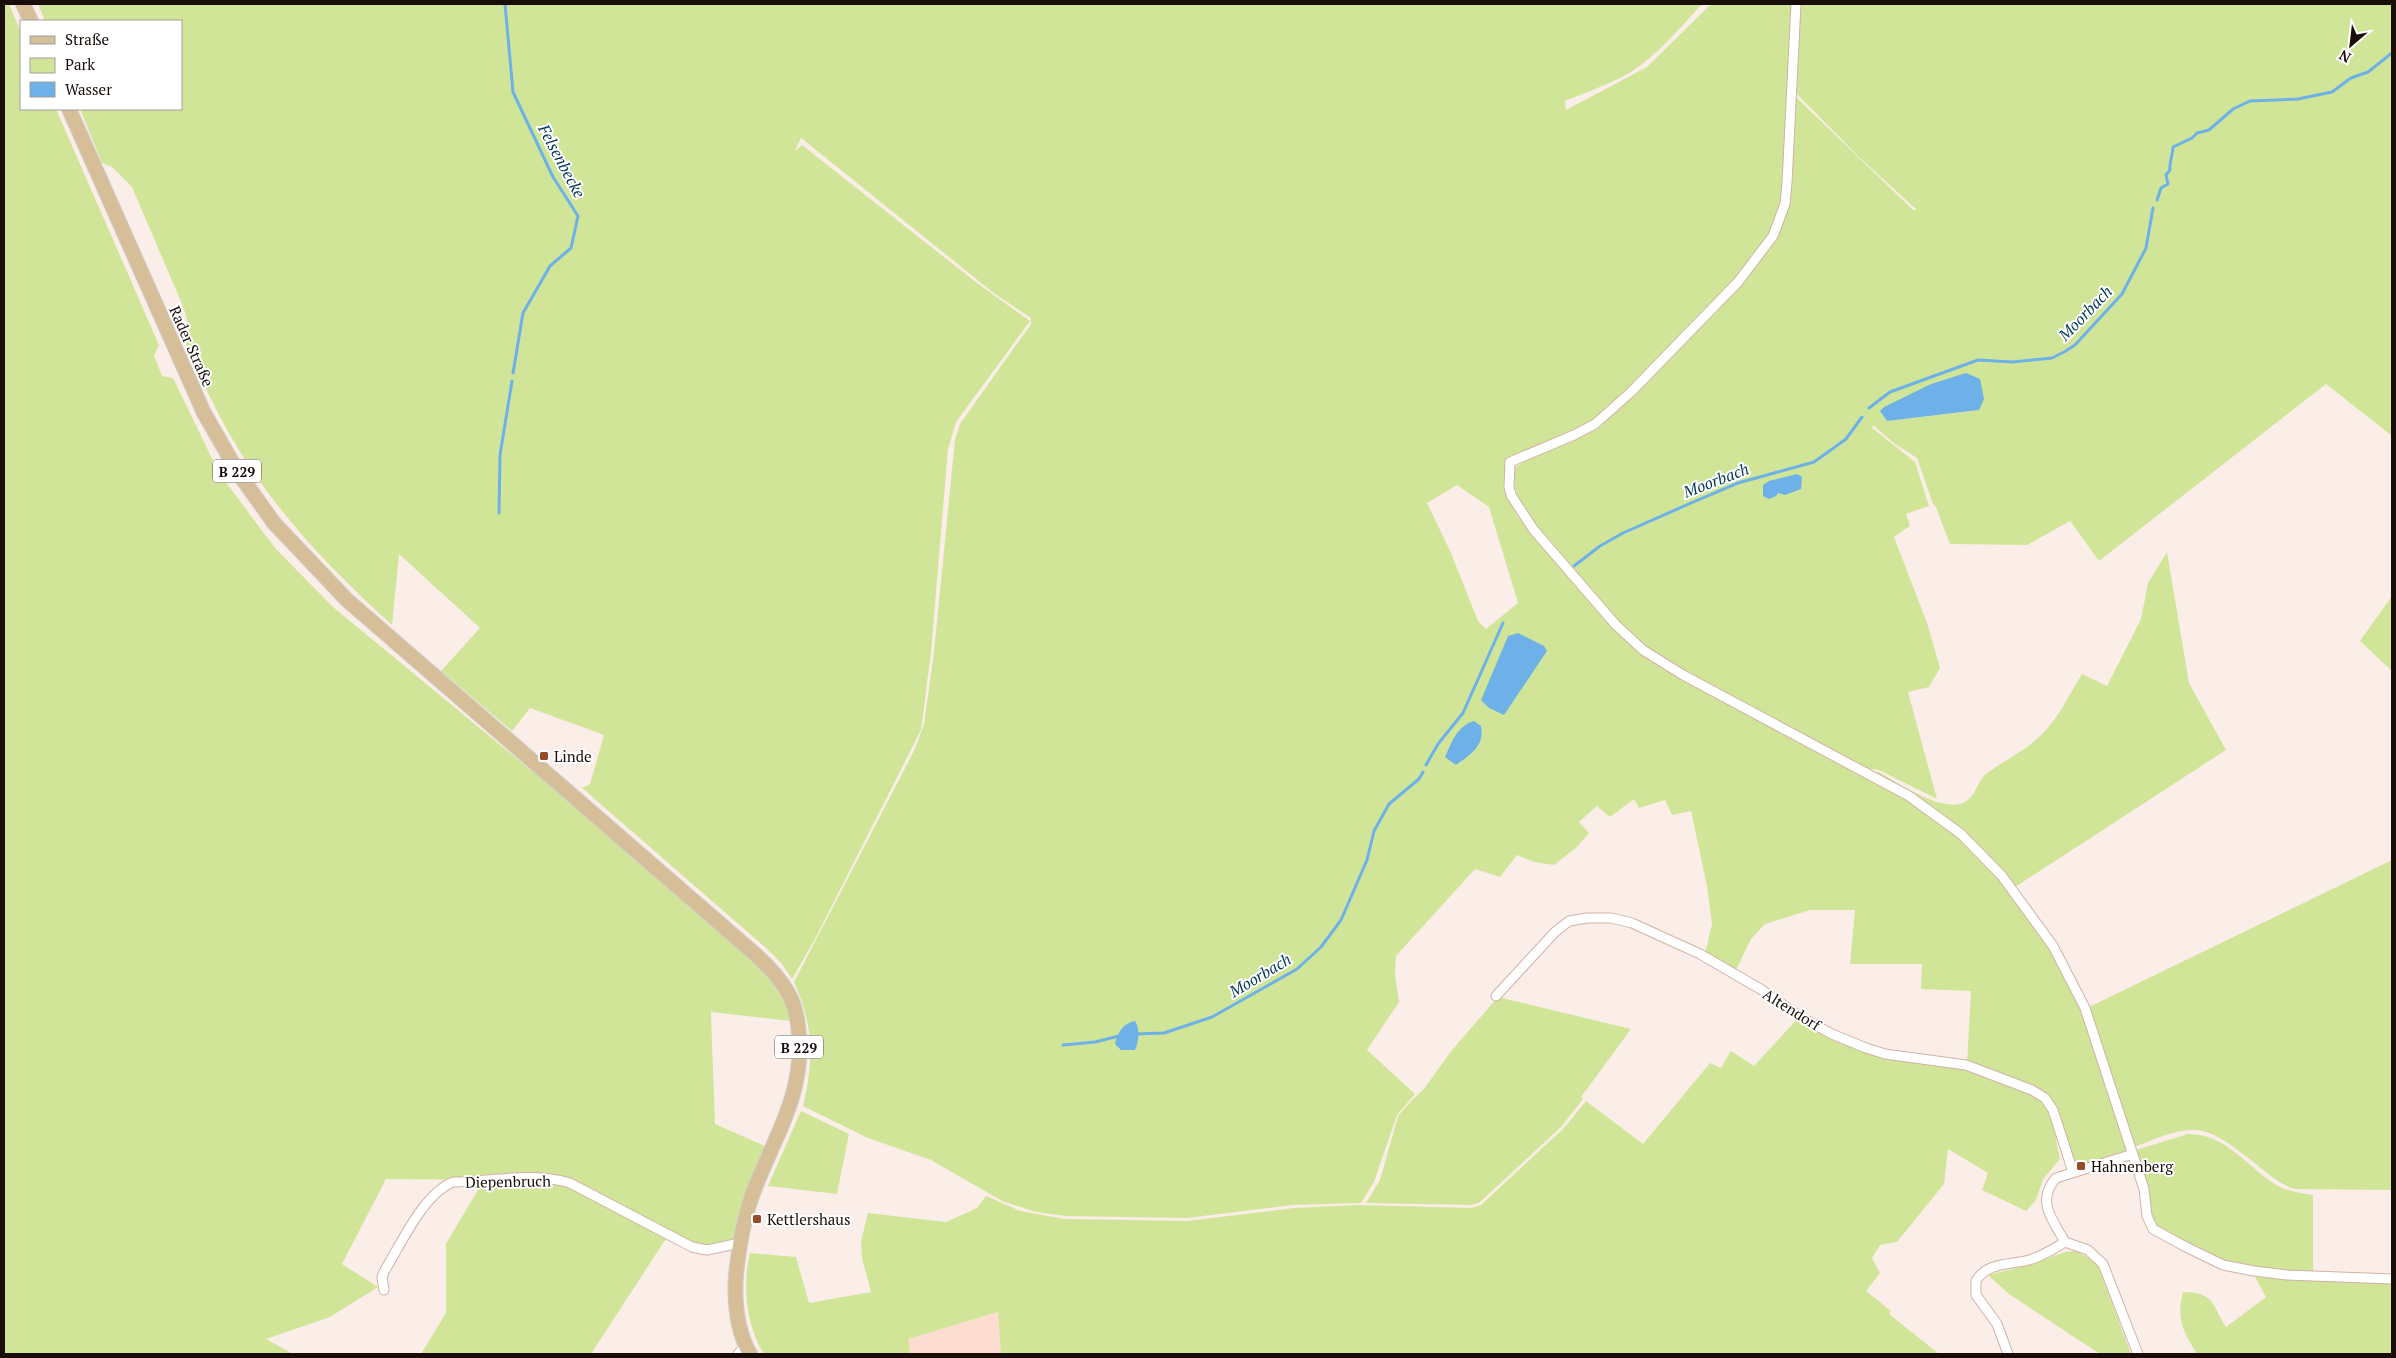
<svg xmlns="http://www.w3.org/2000/svg" width="2396" height="1358" font-family="'PT Serif',serif">
<style>
.built{fill:#fdddcf}
.green{fill:#d1e599;fill-rule:evenodd}
.water{fill:#6db1e8}
.lines{fill:none;stroke-linecap:round;stroke-linejoin:round}
.stream{stroke:#6db1e8;stroke-width:3}
.street-casing{stroke:#d1b2a4;stroke-width:11}
.primary-casing{stroke:#d1cfce;stroke-width:16}
.street{stroke:#fff;stroke-width:9}
.primary{stroke:#d6bf98;stroke-width:14}
.poi-dot{fill:#944d28;stroke:#fff;stroke-width:2}
.labels{text-anchor:middle;dominant-baseline:central;stroke-width:4;stroke-linejoin:round;paint-order:stroke}
.shield{fill:#fff;stroke:#5d5653;stroke-width:1}
.shield-label{font-size:14px;font-weight:bold;fill:#180d09}
.street-label{font-size:15px;fill:#180d09;stroke:#fff}
.poi-label{font-size:15px;fill:#180d09;stroke:#fff;text-anchor:start}
.water-label{font-size:16px;font-style:italic;fill:#00375a;stroke:#fff}
</style>
<rect width="100%" height="100%" fill="#fbeee8"/>
<polygon class="built" points="999,1312 1001,1354 910,1354 907,1339"/>
<g class="green">
<path d="M4,4H9L21,32V109H56L159,345L154,356L162,376L173,378L219,473L275,548L333,607L703,912C738,944 778,974 791,1021L711,1012L715,1124L767,1147L737,1243L700,1249L570,1181L386,1179L342,1264L378,1287L330,1317L266,1339L293,1354H4Z"/>
<path d="M38,4H1702C1678,30 1654,60 1622,77C1604,86 1584,93 1565,101L1566,110L1647,67L1711,4H1794L1784,193L1774,229L1737,281L1630,390L1592,421L1508,462L1504,474L1506,495L1519,518L1572,582L1640,653L1909,799L1960,835L2001,879L2052,947L2084,1009L2130,1152L2074,1170L2053,1105L1967,1063L1971,991L1921,989L1922,964H1850L1855,910H1810L1765,924L1751,939L1736,970L1705,954L1712,924L1707,886L1691,811L1672,815L1665,800L1639,808L1634,799L1610,817L1597,806L1579,822L1589,833L1576,848L1554,865L1534,862L1517,855L1500,877L1475,869L1396,956L1395,974L1399,1002L1367,1050L1415,1094L1397,1115L1374,1182L1361,1203L1293,1205L1187,1218L1066,1216L1036,1212L1002,1201L931,1160L868,1138L803,1106C814,1059 814,1027 794,982L915,749L924,724L934,652L955,439L960,424L1031,324V318L995,294L801,138L795,151L802,145L977,283L1030,321L956,422L948,449L931,652L921,730L815,939L792,979L782,964L766,948L582,788L590,784L604,735L530,708L512,731L441,671L480,628L399,554L392,625C316,556 255,490 210,397C201,379 190,360 185,341C184,335 187,328 187,322C187,316 184,310 182,304L132,187L112,167L102,163L80,109H181V21H45ZM1457,485L1489,507L1518,603L1486,629L1478,621L1451,553L1427,503Z"/>
<path d="M1799,4H2392V436L2326,384L2099,561L2070,521L2027,545L1950,544L1935,505L1933,504L1917,458L1895,444L1874,426L1871,427L1915,462L1929,506L1906,514L1910,526L1894,537L1927,623L1940,668L1929,687L1908,692L1937,799L1879,770L1860,768C1803,737 1745,709 1690,675C1674,666 1655,657 1641,645C1607,617 1578,579 1550,544C1533,522 1509,498 1515,468L1525,460L1586,433L1739,284L1789,205L1792,185L1795,96L1913,210H1917L1859,157L1795,92ZM1979,410L1887,421L1880,411Z"/>
<path d="M2167,552L2189,683L2226,750L2015,887L1962,833L1870,773L1879,772C1898,783 1936,809 1959,804C1975,801 1976,783 1986,774C2003,761 2023,752 2039,737C2056,723 2070,693 2082,674L2107,686L2141,619L2148,583Z"/>
<polygon points="2392,596 2392,671 2360,641"/>
<path d="M2392,860V1190L2295,1189C2279,1184 2268,1174 2256,1164C2243,1154 2220,1135 2203,1131C2180,1126 2153,1140 2132,1148L2087,1008Z"/>
<polygon points="1498,997 1631,1029 1581,1097 1583,1099 1561,1127 1479,1203 1470,1205 1366,1203 1380,1180 1398,1116 1410,1102 1424,1089 1452,1050"/>
<path d="M1798,1018L1865,1051L1968,1069L2040,1097L2051,1115L2060,1159L2043,1179L2036,1200L2026,1211L1982,1190L1988,1173L1948,1149L1944,1184L1897,1242L1880,1245L1872,1258L1880,1273L1866,1291L1891,1311L1889,1314L1939,1354H1001L998,1312L908,1339L910,1354H764C746,1326 742,1285 750,1253L796,1257L809,1303L871,1292L862,1258L861,1241L868,1213L946,1222L977,1208L986,1196L1020,1211L1065,1219L1187,1221L1294,1208L1358,1205L1472,1208L1481,1205L1564,1128L1586,1101L1643,1144L1710,1063L1721,1068L1731,1051L1754,1066Z"/>
<polygon points="801,1111 849,1134 837,1194 768,1186"/>
<path d="M2188,1134C2227,1133 2249,1170 2280,1187C2290,1192 2302,1193 2313,1195V1274L2224,1263L2154,1228L2133,1151Z"/>
<polygon points="489,1182 551,1182 568,1185 667,1237 591,1354 421,1354 446,1313 446,1244 479,1188 483,1183"/>
<polygon points="2076,1251 2092,1260 2098,1266 2131,1354 2100,1354 2009,1294 1988,1275 2029,1265 2065,1252"/>
<path d="M2253,1273L2392,1281V1354H2197C2183,1331 2176,1320 2183,1292C2215,1293 2211,1303 2226,1327L2266,1297Z"/>
</g>
<g class="water">
<polygon points="1966,373 1980,379 1984,399 1979,410 1887,421 1880,411 1884,407 1931,384"/>
<polygon points="1797,474 1802,477 1801,489 1785,495 1778,493 1776,496 1769,499 1763,496 1763,485 1769,481"/>
<polygon points="1518,633 1544,646 1547,651 1504,715 1489,708 1481,700 1508,636"/>
<path d="M1474,721L1481,726C1485,746 1470,755 1456,765L1445,757C1452,742 1457,726 1474,721Z"/>
<path d="M1135,1021C1140,1028 1139,1042 1135,1050H1121L1115,1044C1117,1033 1123,1023 1135,1021Z"/>
</g>
<g class="lines">
<g class="stream">
<polyline points="505,4 513,92 553,177 578,216 571,248 550,266 523,313 513,373"/>
<path d="M2157,200L2161,188L2168,184L2166,175L2170,170C2169,161 2173,155 2173,147L2192,138L2197,133L2209,130L2233,109L2250,101L2298,99L2332,92L2351,78L2368,72L2392,53"/>
<polyline points="1869,408 1890,392 1978,360 2013,362 2052,358 2064,352 2075,345 2122,294 2146,248 2153,208"/>
<polyline points="499,513 500,455 512,381"/>
<polyline points="1574,566 1600,546 1623,533 1691,503 1738,483 1814,462 1846,439 1862,417"/>
<polyline points="1426,765 1438,744 1463,713 1503,623"/>
<polyline points="1135,1034 1164,1033 1212,1017 1297,969 1321,947 1341,920 1367,860 1374,831 1389,804 1419,779 1423,772"/>
<polyline points="1063,1045 1095,1042 1119,1036"/>
</g>
<g class="street-casing">
<g id="street">
<polyline points="1796,4 1787,183 1785,204 1773,236 1738,282 1631,392 1595,424 1574,435 1510,462 1509,487 1511,495 1533,529 1615,624 1643,650 1683,675 1909,796 1961,834 2002,876 2053,946 2085,1008 2144,1189 2147,1216 2153,1229 2184,1246 2223,1265 2254,1271 2287,1275 2392,1279"/>
<polyline points="1496,996 1555,932 1569,921 1587,918 1611,918 1632,923 1700,954 1762,990 1799,1016 1832,1034 1866,1048 1885,1054 1966,1065 2032,1090 2045,1098 2053,1110 2073,1172"/>
<path d="M2133,1154L2056,1178C2036,1201 2052,1219 2065,1242L2088,1250L2103,1264L2138,1354"/>
<path d="M384,1290L382,1277L385,1270C401,1244 425,1191 454,1182C492,1181 533,1172 570,1183L692,1247L707,1250L740,1243"/>
<polyline points="738,1354 745,1346"/>
<path d="M2008,1354L1997,1324L1976,1295V1281C1987,1262 2010,1265 2029,1260C2043,1256 2053,1249 2065,1242"/>
</g>
</g>
<g class="primary-casing">
<g id="primary">
<polyline points="23,4 31,21"/>
<path d="M69,109L204,413L239,474L274,523L347,600L755,954C767,965 779,977 787,991C795,1004 798,1020 799,1035C804,1098 772,1140 752,1196C743,1221 739,1247 736,1274C734,1302 736,1329 750,1354"/>
</g>
</g>
<use href="#street" class="street"/>
<use href="#primary" class="primary"/>
</g>
<g class="poi-dot">
<rect x="539" y="751" width="10" height="10" rx="2.5"/>
<rect x="2076" y="1161" width="10" height="10" rx="2.5"/>
<rect x="752" y="1214" width="10" height="10" rx="2.5"/>
</g>
<g class="labels">
<g class="shield">
<rect x="213" y="459.5" width="48" height="23" rx="4"/>
<rect x="775" y="1035.5" width="48" height="23" rx="4"/>
</g>
<g class="shield-label">
<text x="237" y="471">B 229</text>
<text x="799" y="1047">B 229</text>
</g>
<g class="street-label">
<text transform="translate(192 346) rotate(66)">Rader Straße</text>
<text transform="translate(1792 1009) rotate(32)">Altendorf</text>
<text transform="translate(508 1181) rotate(-1)">Diepenbruch</text>
</g>
<g class="poi-label">
<text x="554" y="756">Linde</text>
<text x="2091" y="1166">Hahnenberg</text>
<text x="767" y="1219">Kettlershaus</text>
</g>
<g class="water-label">
<text transform="translate(562 161) rotate(62)">Felsenbecke</text>
<text transform="translate(2085 313) rotate(-46)">Moorbach</text>
<text transform="translate(1716 480) rotate(-21)">Moorbach</text>
<text transform="translate(1260 975) rotate(-31)">Moorbach</text>
</g>
</g>
<rect width="2396" height="1358" fill="none" stroke="#180d09" stroke-width="10"/>
<rect x="20" y="20" width="162" height="90" fill="#ffffff" stroke="#a39e9d"/>
<rect x="30" y="36" width="25" height="8" fill="#d6bf98" stroke="#a39e9d"/>
<text x="65" y="45" font-size="15" fill="#180d09">Straße</text>
<rect x="30" y="58" width="25" height="15" fill="#d1e599" stroke="#a39e9d"/>
<text x="65" y="70" font-size="15" fill="#180d09">Park</text>
<rect x="30" y="82" width="25" height="15" fill="#6db1e8" stroke="#a39e9d"/>
<text x="65" y="95" font-size="15" fill="#180d09">Wasser</text>
<g transform="translate(2351 45) rotate(208)" stroke="#ffffff" stroke-width="4" paint-order="stroke">
<path d="M0-4L9 19L0 12L-9 19Z" fill="#180d09"/>
<text y="-8" font-size="14" font-weight="bold" text-anchor="middle" fill="#180d09">N</text>
</g>
</svg>
